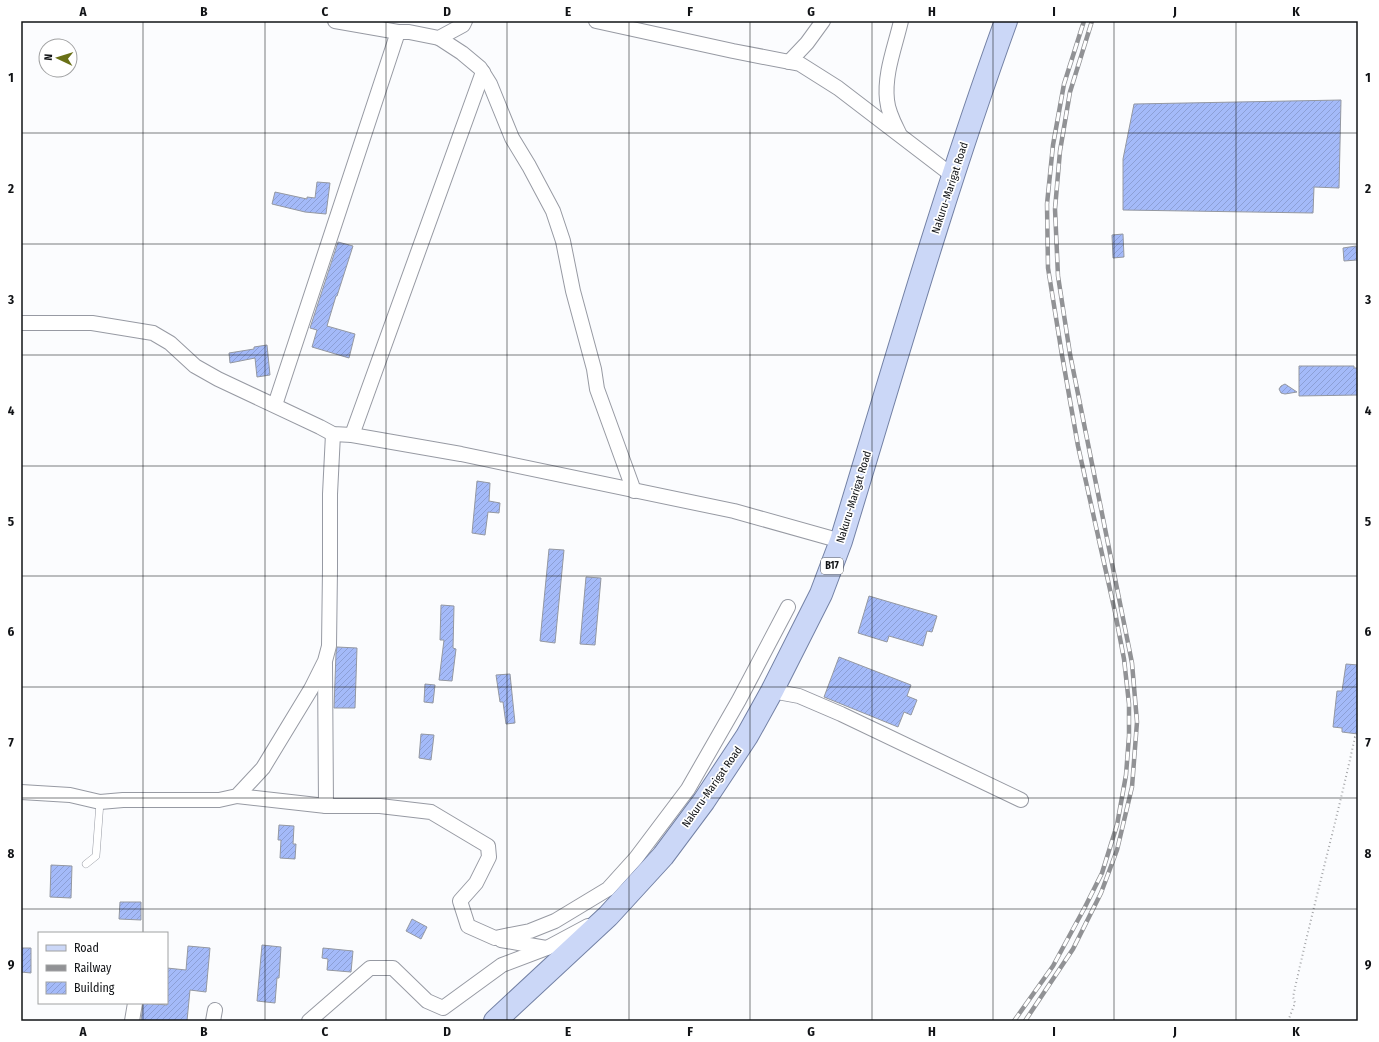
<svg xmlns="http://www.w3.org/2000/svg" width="1379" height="1042" font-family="'Fira Sans Condensed',sans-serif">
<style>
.building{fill:url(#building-hatch);stroke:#9498a1}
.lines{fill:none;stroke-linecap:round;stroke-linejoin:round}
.lane-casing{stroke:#979aa3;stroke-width:8}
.street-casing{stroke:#979aa3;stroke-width:16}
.primary-casing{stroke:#7381a5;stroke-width:24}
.path{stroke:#a4a5a8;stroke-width:2;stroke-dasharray:1 3;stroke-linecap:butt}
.lane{stroke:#fff;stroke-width:7}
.street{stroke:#fff;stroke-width:14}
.primary{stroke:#cbd7f7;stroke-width:22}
.rail-casing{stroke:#919295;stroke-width:4.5}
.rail{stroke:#fff;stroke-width:3;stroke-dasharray:9;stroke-linecap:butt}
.grid{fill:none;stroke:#111316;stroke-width:1;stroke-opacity:0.55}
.labels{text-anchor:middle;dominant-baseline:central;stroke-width:3.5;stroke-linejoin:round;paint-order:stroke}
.shield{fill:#fff;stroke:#585a5c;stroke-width:1}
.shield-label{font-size:10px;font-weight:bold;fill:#111316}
.street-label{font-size:11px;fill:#111316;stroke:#fff}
.neatline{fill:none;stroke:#111316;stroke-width:1.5}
.grid-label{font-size:13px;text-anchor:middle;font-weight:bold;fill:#111316}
</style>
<defs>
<pattern id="building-hatch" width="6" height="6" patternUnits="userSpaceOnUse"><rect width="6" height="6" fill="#a4baf9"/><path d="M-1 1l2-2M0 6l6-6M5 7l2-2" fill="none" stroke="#8c9fd5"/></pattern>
</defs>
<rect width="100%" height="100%" fill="#fbfcfe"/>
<g class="building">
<polygon points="1341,100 1339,188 1314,187 1313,213 1123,210 1123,159 1134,104"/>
<polygon points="317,182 330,183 326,214 305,212 272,204 275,192 307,199 307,197 315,198"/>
<polygon points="1123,234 1124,257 1113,258 1112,235"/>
<polygon points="338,242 353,246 337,296 336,296 327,326 355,334 349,358 312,347 317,330 310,328"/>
<polygon points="1356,246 1357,260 1344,261 1343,248"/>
<polygon points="267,345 270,375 257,377 255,358 230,363 229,353 254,349 254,347"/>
<polygon points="1299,366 1354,366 1354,368 1358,368 1358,395 1299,396"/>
<polygon points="1285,384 1297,392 1285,394 1281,393 1279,389 1281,386"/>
<polygon points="477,481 490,483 489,501 500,503 499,513 488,512 485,535 472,533"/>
<polygon points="549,549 564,550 555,643 540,641"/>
<polygon points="586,577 601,578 595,645 580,644"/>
<polygon points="869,596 937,616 932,632 927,631 923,646 889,636 887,642 858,633"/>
<polygon points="441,605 454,606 453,648 456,649 452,681 439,680 444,640 440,640"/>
<polygon points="337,647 357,648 355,708 334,708 336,653"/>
<polygon points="839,657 911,685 907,696 917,700 911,715 904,712 898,727 824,697"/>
<polygon points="1346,664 1358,665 1358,734 1342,732 1342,728 1333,727 1337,691 1342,691"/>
<polygon points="510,674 515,723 506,724 503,702 500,702 496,675"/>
<polygon points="425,684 435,685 433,703 424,702"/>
<polygon points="421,734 434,735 431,760 419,758"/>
<polygon points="279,825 294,826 293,844 296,844 295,859 280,858 281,840 278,840"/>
<polygon points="51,865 72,866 71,898 50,897"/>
<polygon points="120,902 141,902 141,920 119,919"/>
<polygon points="412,919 427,927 421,939 406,931"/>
<polygon points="262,945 281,947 279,978 277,978 275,1003 257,1001"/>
<polygon points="188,946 210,948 206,992 190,990 187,1021 141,1021 143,1003 167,1005 167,968 186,970"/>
<polygon points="21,948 31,948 31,973 21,972"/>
<polygon points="323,948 353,951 351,972 327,970 328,959 322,958"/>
</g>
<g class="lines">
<g class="lane-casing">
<polyline id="lane" points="86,864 96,856 100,802"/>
</g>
<g class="street-casing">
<g id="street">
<polyline points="335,21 398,32"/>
<polyline points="596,21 733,51 800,64 838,88 953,176"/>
<polyline points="439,38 462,53 480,68 490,84 512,138 529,166 553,211 563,241 573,291 594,369 597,389 634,491"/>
<polyline points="789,62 807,43 823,21"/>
<path d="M899,133C894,123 888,112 887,100C884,74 895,47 901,21"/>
<polyline points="21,323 92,323 153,333 170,343 195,366 218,379 320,427 333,434 352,435 461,454 734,511 841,541"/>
<polyline points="275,405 398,32 409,32 439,38 463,25 465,21"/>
<polyline points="352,435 483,72"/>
<polyline points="325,664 326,806"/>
<polyline points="772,691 799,696 841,714 1021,800"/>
<polyline points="21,792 70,795 100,802 123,800 219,800 237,796 263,768 311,689 325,661 329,646 330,569 330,494 333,434"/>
<polyline points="237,796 326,806 380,806 431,812 488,846 489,857 476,883 460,901 468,926 495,938 530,931 555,921 608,889 636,858 688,789 739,700 788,607"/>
<polyline points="501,940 546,948"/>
<polyline points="132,1021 135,1003"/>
<polyline points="213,1021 215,1010"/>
<polyline points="309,1021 370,968 393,968 427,1001 443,1008 502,965 547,948 588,926"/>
</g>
</g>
<g class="primary-casing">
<path id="primary" d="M495,1021L608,916L663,856L704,801L747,736L772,691L821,594L841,541C894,367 944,192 1006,21"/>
</g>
<path class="path" d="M1288,1021L1295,1003L1293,997C1312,910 1336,824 1355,737L1358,738"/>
<use href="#lane" class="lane"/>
<use href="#street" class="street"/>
<use href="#primary" class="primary"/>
<g class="rail-casing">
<g id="rail">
<polyline points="1014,1021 1053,966 1085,907 1102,873 1117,825 1126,775 1129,736 1129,704 1124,659 1115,612 1078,446 1062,355 1048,268 1047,204 1053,145 1064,84 1084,21"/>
<polyline points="1025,1021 1073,949 1101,893 1117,850 1132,787 1137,722 1132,663 1070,354 1058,276 1055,209 1060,151 1070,92 1092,21"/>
</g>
</g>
<use href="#rail" class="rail"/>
</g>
<path class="grid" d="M143,21V933M265,21V1021M386,21V1021M507,21V1021M629,21V1021M750,21V1021M872,21V1021M993,21V1021M1114,21V1021M1236,21V1021M21,133H1358M21,244H1358M21,355H1358M21,466H1358M21,576H1358M21,687H1358M21,798H1358M21,909H1358M143,1003V1021"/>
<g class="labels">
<rect class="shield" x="821" y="558" width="22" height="16" rx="3"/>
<g class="shield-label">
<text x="832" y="566">B17</text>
</g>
<g class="street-label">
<text transform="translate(950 188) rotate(-72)">Nakuru-Marigat Road</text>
<text transform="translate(854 497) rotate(-73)">Nakuru-Marigat Road</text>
<text transform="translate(712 787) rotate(-55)">Nakuru-Marigat Road</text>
</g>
</g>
<rect width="1379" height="1042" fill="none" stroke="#ffffff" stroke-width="44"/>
<rect x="38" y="932" width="130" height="72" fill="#ffffff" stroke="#a0a1a2"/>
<rect x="46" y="945" width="20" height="6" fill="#cbd7f7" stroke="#a0a1a2"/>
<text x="74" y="952" font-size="12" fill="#111316">Road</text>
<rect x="46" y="965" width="20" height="6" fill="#919295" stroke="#a0a1a2"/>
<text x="74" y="972" font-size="12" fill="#111316">Railway</text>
<rect x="46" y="982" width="20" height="12" fill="url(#building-hatch)" stroke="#a0a1a2"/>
<text x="74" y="992" font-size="12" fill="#111316">Building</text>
<g transform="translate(58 58) rotate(274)"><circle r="19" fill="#ffffff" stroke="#a0a1a2"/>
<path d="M0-3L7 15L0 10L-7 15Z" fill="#697016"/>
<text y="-6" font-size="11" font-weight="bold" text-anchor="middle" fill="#111316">N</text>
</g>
<rect x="22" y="22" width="1335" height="998" class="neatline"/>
<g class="grid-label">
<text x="83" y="16">A</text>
<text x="204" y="16">B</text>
<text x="325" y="16">C</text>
<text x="447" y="16">D</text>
<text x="568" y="16">E</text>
<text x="690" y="16">F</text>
<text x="811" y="16">G</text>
<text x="932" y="16">H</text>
<text x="1054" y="16">I</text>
<text x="1175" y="16">J</text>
<text x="1296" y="16">K</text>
<text x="11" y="82">1</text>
<text x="1368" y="82">1</text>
<text x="11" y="193">2</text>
<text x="1368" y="193">2</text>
<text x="11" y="304">3</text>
<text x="1368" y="304">3</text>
<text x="11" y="415">4</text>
<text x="1368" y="415">4</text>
<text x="11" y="526">5</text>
<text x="1368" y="526">5</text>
<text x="11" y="636">6</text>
<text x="1368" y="636">6</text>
<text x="11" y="747">7</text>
<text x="1368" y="747">7</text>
<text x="11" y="858">8</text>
<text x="1368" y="858">8</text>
<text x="11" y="969">9</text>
<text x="1368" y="969">9</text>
<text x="83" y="1036">A</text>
<text x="204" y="1036">B</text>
<text x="325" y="1036">C</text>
<text x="447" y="1036">D</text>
<text x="568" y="1036">E</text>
<text x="690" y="1036">F</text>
<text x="811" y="1036">G</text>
<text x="932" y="1036">H</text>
<text x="1054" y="1036">I</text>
<text x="1175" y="1036">J</text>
<text x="1296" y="1036">K</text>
</g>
</svg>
